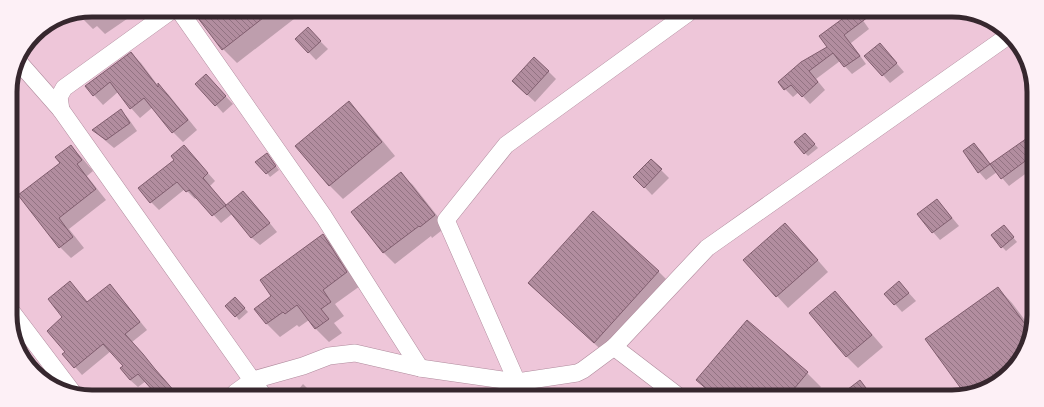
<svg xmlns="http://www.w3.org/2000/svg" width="1044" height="407" font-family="Barlow,sans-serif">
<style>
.shadow{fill:#0003}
.building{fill:url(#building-back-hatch);stroke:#805d6e}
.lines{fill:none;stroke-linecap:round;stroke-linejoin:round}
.street-casing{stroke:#b08b9d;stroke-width:18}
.street{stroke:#fff;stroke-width:17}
.rim{fill:none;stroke:#36272e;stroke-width:5}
</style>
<defs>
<pattern id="building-back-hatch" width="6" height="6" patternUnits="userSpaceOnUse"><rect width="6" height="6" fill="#b28d9f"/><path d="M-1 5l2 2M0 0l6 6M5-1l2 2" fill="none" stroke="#927382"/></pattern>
</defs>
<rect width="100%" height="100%" fill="#eec6d9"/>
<g class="shadow">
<polygon points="92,10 140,10 105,34 97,26 93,29 82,18 78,13"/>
<polygon points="193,11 288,11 294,19 237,63 223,49"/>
<polygon points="851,14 857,14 862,19 869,29 851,43 866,64 852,74 840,61 816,79 825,90 810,104 799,92 793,97 785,89 828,48 820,37"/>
<polygon points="308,29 328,49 316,60 297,40"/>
<polygon points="887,52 904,72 890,83 866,56"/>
<polygon points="131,53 141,63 159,87 159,86 168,94 197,130 183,142 173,132 153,107 140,118 131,108 118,92 103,105 94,95"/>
<polygon points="548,71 556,79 535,102 521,89"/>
<polygon points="213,83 233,104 223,113 216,105"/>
<polygon points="349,103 363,117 395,156 343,199 329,185"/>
<polygon points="121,111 128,118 137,131 114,148 101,137 94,130"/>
<polygon points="10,122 16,128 10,132"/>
<polygon points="1033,132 1032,169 1009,186 997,172 986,180 979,172 974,144 982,152 991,165 1027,139 1026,137"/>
<polygon points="809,138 818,148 808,156 805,153"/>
<polygon points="71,146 82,158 93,171 87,176 106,200 69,229 84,248 71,258 60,247 19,195 61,163"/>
<polygon points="11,148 15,153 11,156"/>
<polygon points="191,154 215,181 210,186 227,206 243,193 251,200 277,232 260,245 252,238 232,214 221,223 197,197 195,199 185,189 159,210 151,202"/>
<polygon points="267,154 279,170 270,177 267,173"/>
<polygon points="651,160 669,178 652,195 635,177"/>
<polygon points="401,174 413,185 446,227 432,238 431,236 395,264 384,253 353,212"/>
<polygon points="11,176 15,183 11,187"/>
<polygon points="937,200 944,208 959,226 940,240 933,232"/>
<polygon points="1007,230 1017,242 1006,251 992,236"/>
<polygon points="323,235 336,248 360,286 335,304 344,316 334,323 342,333 329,342 316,329 309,320 299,327 297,325 280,337 267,324 255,309 272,296"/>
<polygon points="796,235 828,272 788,308 744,260"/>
<polygon points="658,271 672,285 608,356 543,297 529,283"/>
<polygon points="899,282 916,301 902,312 886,294"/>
<polygon points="110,285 117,293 147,330 132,342 175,393 157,393 146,381 138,387 130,380 122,368 124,366 111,351 82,375 75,367 66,352 88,303"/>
<polygon points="998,288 1012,303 1030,327 1030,342 1002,380 958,397 951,397 962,389"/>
<polygon points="835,293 846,304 883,347 858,368 847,357 811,313"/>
<polygon points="239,302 248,312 239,320 236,316"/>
<polygon points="747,321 807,373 821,387 813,396 714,396 698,380"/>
<polygon points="860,382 874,396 840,396"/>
<polygon points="303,384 313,394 295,394"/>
</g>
<g class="building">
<polygon points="192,10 272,11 222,50"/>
<polygon points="849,14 872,14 844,35 860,56 844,67 833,53 809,71 818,82 802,97 791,85 784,90 778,82 801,62 827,47 819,36"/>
<polygon points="308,27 321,41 308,53 295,39"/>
<polygon points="880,43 897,63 882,76 864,56"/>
<polygon points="131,52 158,87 158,83 188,120 172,133 144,98 130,109 110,82 93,96 85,86"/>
<polygon points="534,57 549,71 527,95 512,81"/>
<polygon points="206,74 226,96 215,106 195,84"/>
<polygon points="349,101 382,142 329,186 295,146"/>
<polygon points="121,109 130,123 106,140 92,130"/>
<polygon points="805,133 815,144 804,154 794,142"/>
<polygon points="1033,134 1032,156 1001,179 990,164"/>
<polygon points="974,143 990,164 978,173 963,151"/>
<polygon points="71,145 82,160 77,164 96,189 59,218 73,237 59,248 18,195 60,163 55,157"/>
<polygon points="184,145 208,173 203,178 226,205 212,216 189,190 186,192 177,182 150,203 138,188 174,160 171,156"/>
<polygon points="267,153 276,166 266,174 255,162"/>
<polygon points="651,159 662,169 644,188 633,177"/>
<polygon points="401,172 435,215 420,227 419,226 383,253 351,212"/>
<polygon points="243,191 270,223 251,238 225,206"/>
<polygon points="937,199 952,218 932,233 917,214"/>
<polygon points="593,211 659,271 594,343 528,283"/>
<polygon points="785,223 818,260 776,297 743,260"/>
<polygon points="1004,225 1014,237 1001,248 991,235"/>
<polygon points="323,234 347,272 323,290 331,302 321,309 329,319 315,329 297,305 285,314 283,312 266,324 254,309 271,296 260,280"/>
<polygon points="70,281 87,302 110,284 140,322 125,334 143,354 155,369 176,393 155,393 138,374 130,380 120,368 123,366 103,344 74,368 62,354 65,352 47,331 62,317 48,299"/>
<polygon points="899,281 909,293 894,305 884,294"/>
<polygon points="998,287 1030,331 1030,342 1006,374 994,383 965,394 925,339"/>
<polygon points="835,291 872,335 846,357 809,313"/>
<polygon points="235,297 245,308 235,317 225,306"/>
<polygon points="747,320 808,372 788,396 715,396 696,380"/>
<polygon points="860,380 872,396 839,396"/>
</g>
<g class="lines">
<g class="street-casing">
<g id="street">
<polyline points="172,10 64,88 59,97 61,110 262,394"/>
<polyline points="179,10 324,217 420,368"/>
<polyline points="17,60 61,110"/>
<polyline points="11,311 73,393"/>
<polyline points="614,347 678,396"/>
<polyline points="517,382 446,220 506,145 688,13"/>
<polyline points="235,393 253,380 303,366 329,356 355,353 420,368 517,382 577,373 583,370 614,347 707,248 1008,36"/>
</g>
</g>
<use href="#street" class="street"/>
</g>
<path d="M0 0H1044V407H0ZM92 17H952A75 75 0 0 1 1027 92V315A75 75 0 0 1 952 390H92A75 75 0 0 1 17 315V92A75 75 0 0 1 92 17Z" fill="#fdf0f6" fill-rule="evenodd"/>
<path class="rim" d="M92 17H952A75 75 0 0 1 1027 92V315A75 75 0 0 1 952 390H92A75 75 0 0 1 17 315V92A75 75 0 0 1 92 17Z"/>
</svg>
